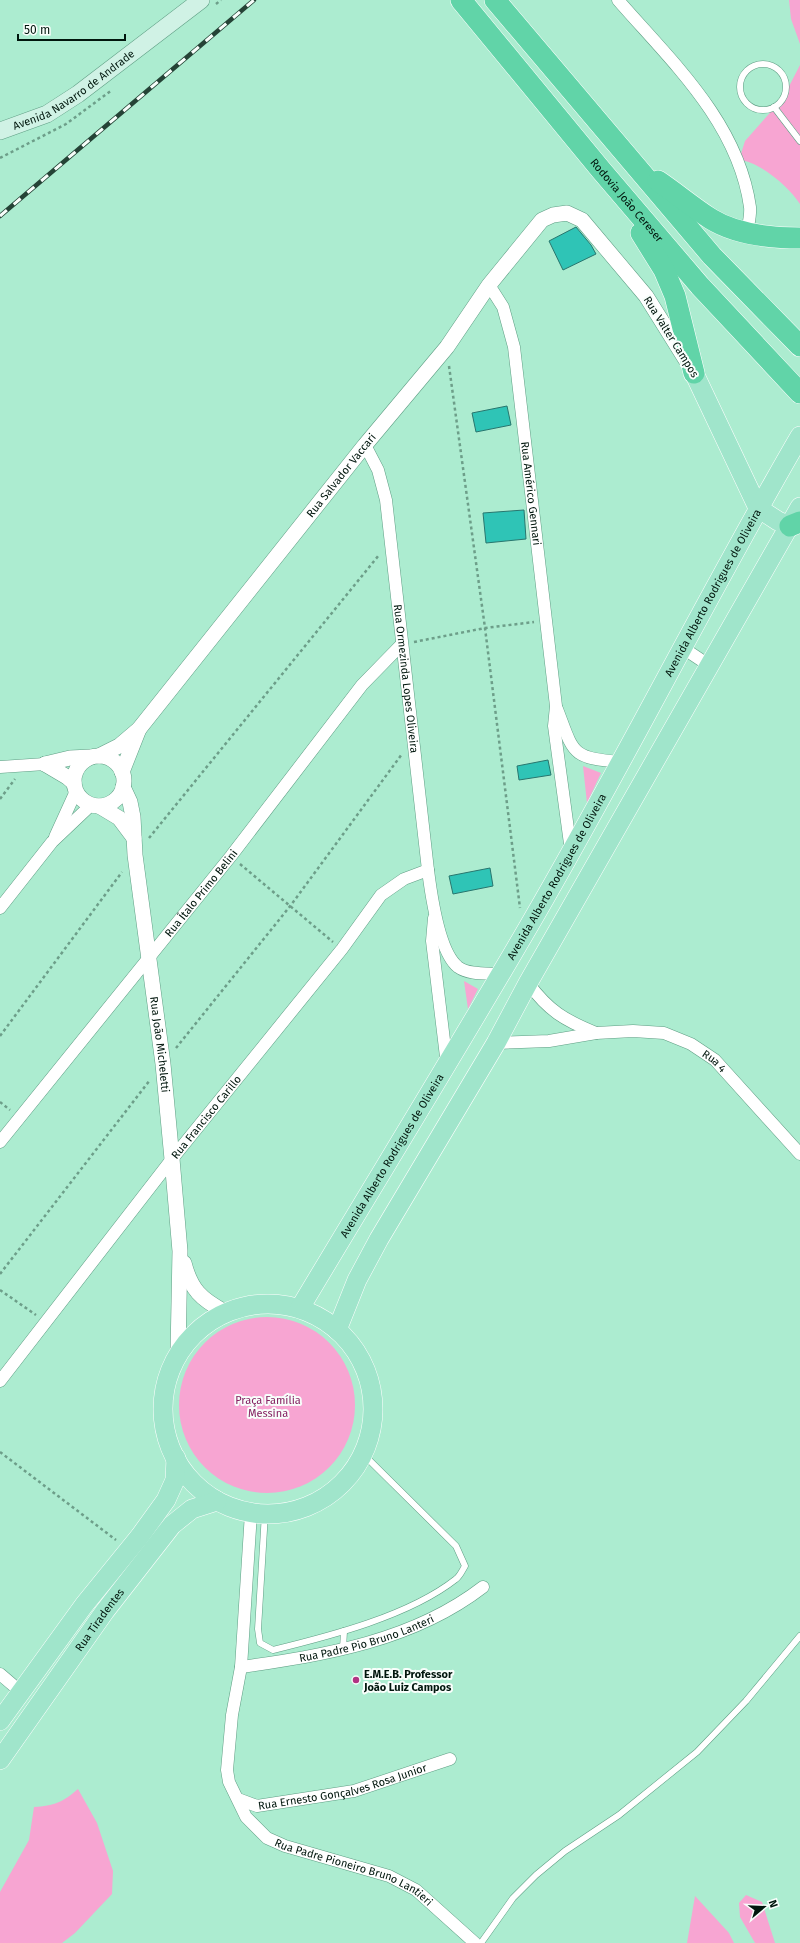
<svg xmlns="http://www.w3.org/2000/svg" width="800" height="1943" font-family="'Fira Sans',sans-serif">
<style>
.green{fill:#f7a5d2}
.building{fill:#2fc4b6;stroke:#28766e}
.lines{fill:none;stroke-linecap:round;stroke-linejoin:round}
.service-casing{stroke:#5f9e84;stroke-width:7}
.minor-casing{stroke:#5f9e84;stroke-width:13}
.tertiary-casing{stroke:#5f9e84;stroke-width:16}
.secondary-casing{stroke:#5f9e84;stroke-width:18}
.primary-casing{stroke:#fff;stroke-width:20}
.motorway-casing{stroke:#fff;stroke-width:22}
.path{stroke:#6d9e89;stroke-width:2.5;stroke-dasharray:3 3;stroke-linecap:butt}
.service{stroke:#fff;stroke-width:6}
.minor{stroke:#fff;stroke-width:12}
.tertiary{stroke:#fff;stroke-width:15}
.secondary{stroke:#d0f2e5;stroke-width:17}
.primary{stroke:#a0e5cb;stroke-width:19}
.motorway{stroke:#61d4a8;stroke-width:21}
.rail-casing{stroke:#254336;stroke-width:4.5}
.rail{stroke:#f8fefb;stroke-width:3;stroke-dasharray:9;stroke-linecap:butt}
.poi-dot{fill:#b13483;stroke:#f8fefb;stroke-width:1.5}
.labels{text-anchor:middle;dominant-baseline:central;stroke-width:4;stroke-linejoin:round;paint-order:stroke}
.street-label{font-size:11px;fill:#00160d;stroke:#f8fefb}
.park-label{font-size:11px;fill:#852061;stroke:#f8fefb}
.poi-label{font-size:11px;font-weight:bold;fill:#00160d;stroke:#f8fefb;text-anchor:start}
</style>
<rect width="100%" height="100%" fill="#acecd0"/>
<g class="green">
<polygon points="789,0 800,0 800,44 791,19"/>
<path d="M800,65V204C789,187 759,161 739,160L745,141L783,98Z"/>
<polygon points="583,766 601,773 587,803"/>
<polygon points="464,981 478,989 468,1009"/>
<circle cx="267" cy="1405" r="88"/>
<path d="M78,1789L97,1823L113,1871L112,1894L75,1933L62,1943H0V1892L29,1840L34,1807C54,1806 63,1802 78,1789Z"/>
<polygon points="746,1895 762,1902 775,1943 755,1943 740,1917 739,1903"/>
<polygon points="695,1896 729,1933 734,1943 687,1943"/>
</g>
<g class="building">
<polygon points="576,227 591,245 596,254 563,270 549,241"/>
<polygon points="507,406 511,425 476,432 472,413"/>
<polygon points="524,510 526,539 486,543 483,513"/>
<polygon points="548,760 551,775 519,780 517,766"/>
<polygon points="490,868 493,886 453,894 449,876"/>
</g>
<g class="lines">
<g class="service-casing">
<g id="service">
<circle cx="763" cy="87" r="23"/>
<polyline points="774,107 800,141"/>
<path d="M265,1513L258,1629L260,1643L273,1650C330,1636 409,1616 456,1579C460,1576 462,1571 465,1566L456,1546L363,1454"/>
<polyline points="343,1649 344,1631"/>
<polyline points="481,1943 513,1898 536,1875 565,1851 619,1815 697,1752 746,1701 800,1636"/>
</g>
</g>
<g class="minor-casing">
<g id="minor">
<path d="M618,0C671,61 738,122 750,207C751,215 748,225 747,234"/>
<path id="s1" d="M489,285L503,307L514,347L556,706L554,726L571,851"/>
<path id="s2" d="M365,445L378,470L386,500L428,870C431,894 439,952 458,967C469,975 487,973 500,974"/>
<polyline points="683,648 710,666"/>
<path d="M557,709C574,753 570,758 621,762"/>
<polyline points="0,767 45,764"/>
<polyline points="55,837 76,791"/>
<polyline points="0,908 52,842 91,805"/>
<polyline points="434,918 432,941 447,1065"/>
<path d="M528,983C549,1011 564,1020 596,1033"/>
<path id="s3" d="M496,1043L549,1041L596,1033L633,1031L664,1033L691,1044L715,1060L800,1154"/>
<path id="s4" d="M0,1142L231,856L362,685L402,644"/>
<path id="s5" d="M0,1381L172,1159L342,949L381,895L404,879L428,870"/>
<path id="s6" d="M251,1513L241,1667L232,1715L227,1770L229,1782L246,1817L267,1838L285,1846L389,1876L416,1890L475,1943"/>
<path id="s7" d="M241,1667C325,1655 413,1641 483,1587"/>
<polyline points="0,1674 21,1692"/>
<path id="s8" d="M238,1799L257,1806L354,1791L450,1759"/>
</g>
</g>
<g class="tertiary-casing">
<g id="tertiary">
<path id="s9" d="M99,756L119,746L139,729L365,445L447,347L489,285L542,220L553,215L567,213L582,220L646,296L686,360"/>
<circle cx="99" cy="781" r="25"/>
<polyline points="45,764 70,758 91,757"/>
<polyline points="45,764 67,777 74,783"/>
<polyline points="122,772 139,729"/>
<path id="s10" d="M123,787L130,802L133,817L135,855L163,1064L172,1159L180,1251L178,1354"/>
<polyline points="99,806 119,818 134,838"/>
<path d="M184,1263C191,1290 201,1299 225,1312"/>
</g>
</g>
<g class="secondary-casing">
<g id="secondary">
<path id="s11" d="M0,131L47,114L78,94L201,0"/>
</g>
</g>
<g class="primary-casing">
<g id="primary">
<polyline points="694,373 758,508 778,521 790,526"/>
<circle cx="268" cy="1409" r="105"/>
<path id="s12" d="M300,1308C374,1184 450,1061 523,936C620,771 704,601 800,436"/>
<polyline points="337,1330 357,1280 379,1239 496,1043 528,983 800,507"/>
<polyline points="0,1721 84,1605 140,1536 166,1500 175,1480 176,1458"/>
<path id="s13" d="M0,1760L105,1611L172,1525L192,1509L217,1501"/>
</g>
</g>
<g class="motorway-casing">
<g id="motorway">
<path id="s14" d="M461,0L601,170L700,286L800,393"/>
<polyline points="495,0 712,256 800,346"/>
<path d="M658,181C676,193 692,207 711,219C737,235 770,238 800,238"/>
<polyline points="641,233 664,270 675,296 694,373"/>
<polyline points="790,526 800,522"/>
</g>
</g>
<g class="path">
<polyline points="216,4 221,0"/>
<polyline points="0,158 66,124 112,90"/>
<polyline points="449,366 485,628 520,908"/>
<polyline points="414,642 485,628 534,622"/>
<polyline points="0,799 15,779"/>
<polyline points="149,838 379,555"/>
<polyline points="240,864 333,942"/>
<polyline points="0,1036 122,872"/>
<polyline points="176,1048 291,905 402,754"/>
<polyline points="0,1102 10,1110"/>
<polyline points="0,1274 150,1080"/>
<polyline points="0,1290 36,1315"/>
<polyline points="0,1452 116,1540"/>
</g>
<use href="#service" class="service"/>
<use href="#minor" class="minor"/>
<use href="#tertiary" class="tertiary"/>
<use href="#secondary" class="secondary"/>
<use href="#primary" class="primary"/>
<use href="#motorway" class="motorway"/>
<g class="rail-casing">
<polyline id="rail" points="0,216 254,0"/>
</g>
<use href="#rail" class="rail"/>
</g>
<circle class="poi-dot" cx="356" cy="1680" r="4"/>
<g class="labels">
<g class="street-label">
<text stroke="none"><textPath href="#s11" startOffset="85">Avenida Navarro de Andrade</textPath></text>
<text stroke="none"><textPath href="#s14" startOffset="260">Rodovia João Cereser</textPath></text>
<text transform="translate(671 337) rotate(58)">Rua Valter Campos</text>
<text stroke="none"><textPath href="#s9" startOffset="373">Rua Salvador Vaccari</textPath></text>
<text stroke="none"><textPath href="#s1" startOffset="215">Rua Américo Gennari</textPath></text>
<text stroke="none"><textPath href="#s12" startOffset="826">Avenida Alberto Rodrigues de Oliveira</textPath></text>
<text stroke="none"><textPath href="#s2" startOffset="239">Rua Ormezinda Lopes Oliveira</textPath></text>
<text stroke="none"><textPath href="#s12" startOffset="502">Avenida Alberto Rodrigues de Oliveira</textPath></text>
<text stroke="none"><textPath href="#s4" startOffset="320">Rua Ítalo Primo Belini</textPath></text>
<text stroke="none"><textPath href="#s10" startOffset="261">Rua João Micheletti</textPath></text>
<text stroke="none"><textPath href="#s3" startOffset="227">Rua 4</textPath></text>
<text stroke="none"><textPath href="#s5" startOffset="335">Rua Francisco Carillo</textPath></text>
<text stroke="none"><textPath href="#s12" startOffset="178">Avenida Alberto Rodrigues de Oliveira</textPath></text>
<text stroke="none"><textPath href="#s13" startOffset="172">Rua Tiradentes</textPath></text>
<text stroke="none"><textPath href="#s7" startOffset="129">Rua Padre Pio Bruno Lanteri</textPath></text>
<text stroke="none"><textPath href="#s8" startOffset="108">Rua Ernesto Gonçalves Rosa Junior</textPath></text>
<text stroke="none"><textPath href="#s6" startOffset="433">Rua Padre Pioneiro Bruno Lantieri</textPath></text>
</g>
<g class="park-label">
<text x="268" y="1400">Praça Família<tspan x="268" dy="13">Messina</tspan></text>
</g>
<g class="poi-label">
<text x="364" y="1674">E.M.E.B. Professor<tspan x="364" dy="13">João Luiz Campos</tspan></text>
</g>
</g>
<g transform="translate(764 1907) rotate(71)" stroke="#f8fefb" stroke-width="3" paint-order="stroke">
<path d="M0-3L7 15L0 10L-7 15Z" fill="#00160d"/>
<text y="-6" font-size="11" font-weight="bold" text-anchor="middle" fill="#00160d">N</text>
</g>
<path d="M18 34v6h107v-6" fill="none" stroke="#00160d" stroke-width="2"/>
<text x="24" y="34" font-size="12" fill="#00160d" stroke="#f8fefb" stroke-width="3" paint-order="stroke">50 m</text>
</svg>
